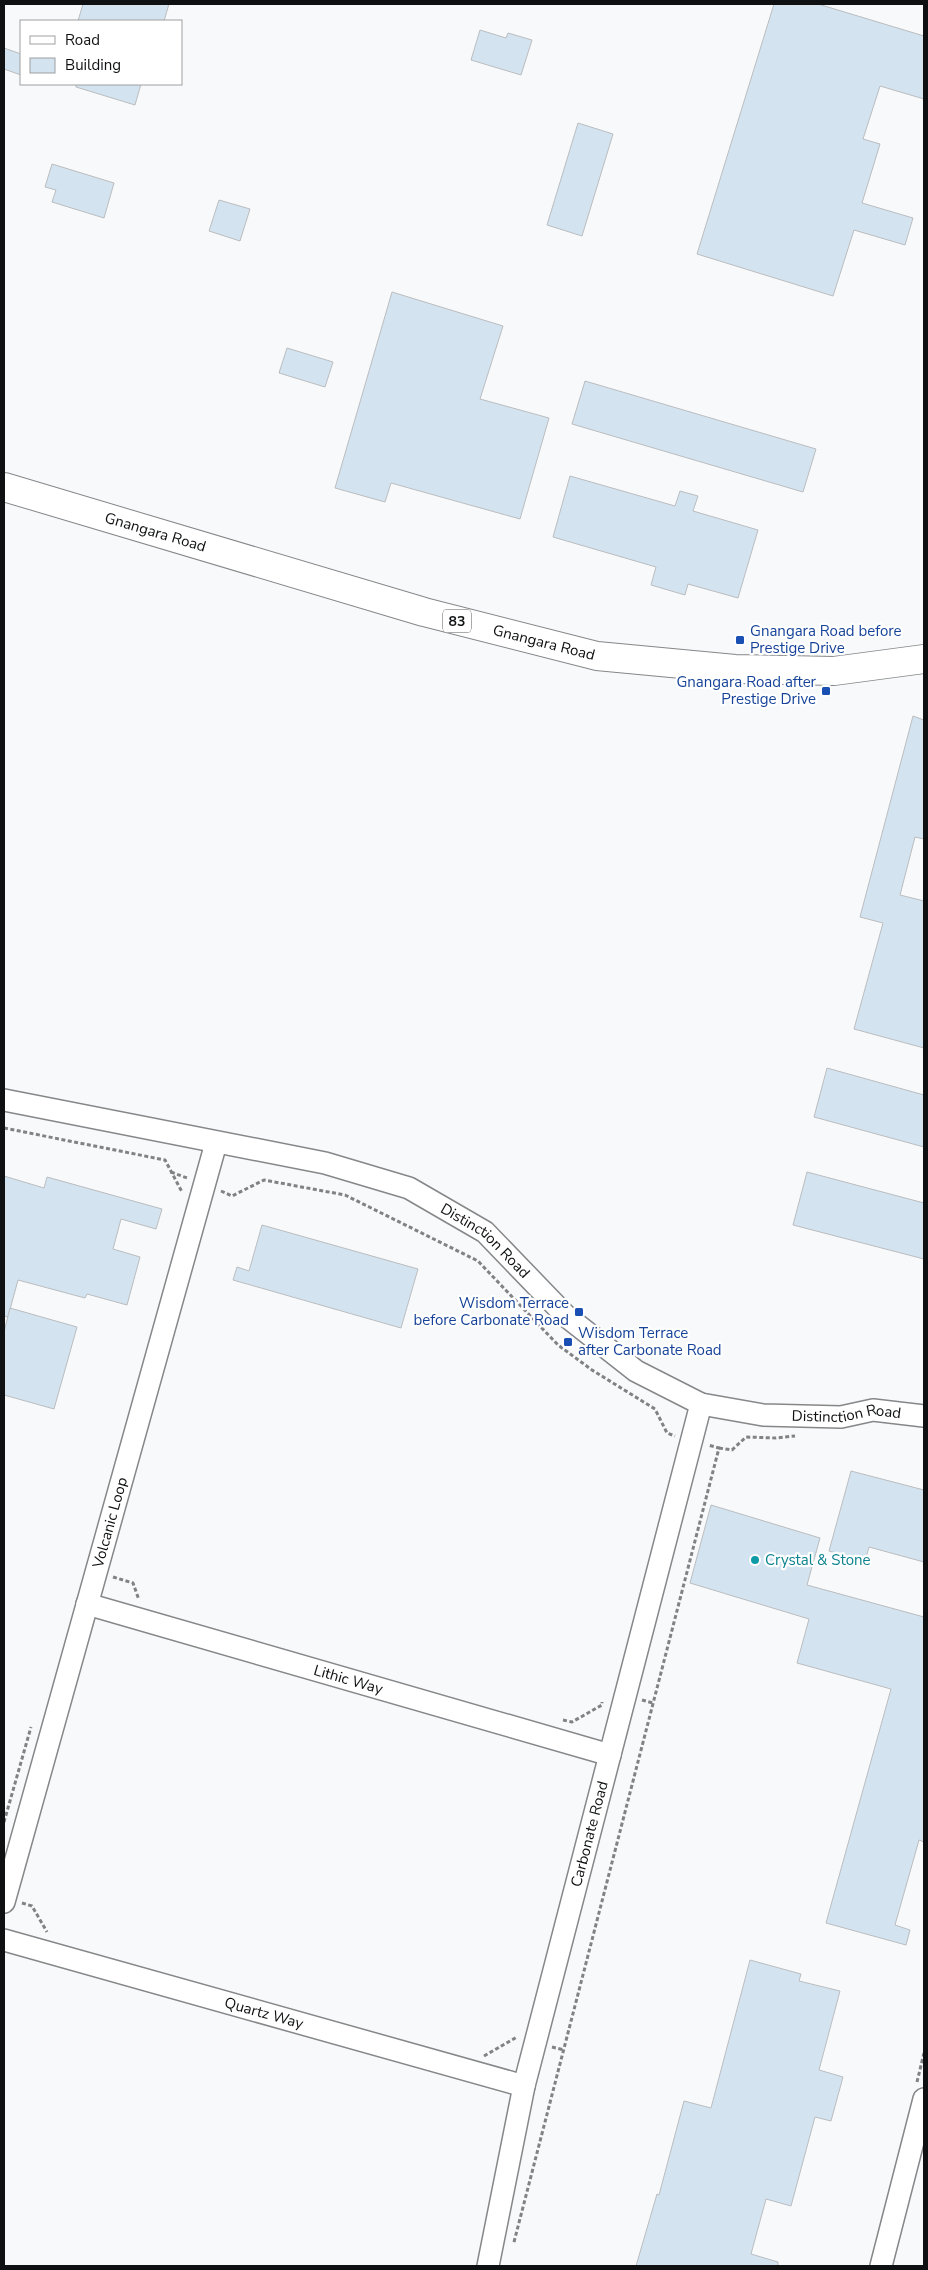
<svg xmlns="http://www.w3.org/2000/svg" width="928" height="2270" font-family="'Nunito Sans',sans-serif">
<style>
.building{fill:#d3e3f0;stroke:#bbbdbf}
.lines{fill:none;stroke-linecap:round;stroke-linejoin:round}
.minor-casing{stroke:#858789;stroke-width:24}
.major-casing{stroke:#858789;stroke-width:30}
.path{stroke:#818284;stroke-width:3;stroke-dasharray:4 2.5;stroke-linecap:butt}
.minor{stroke:#fff;stroke-width:21}
.major{stroke:#fff;stroke-width:28}
.transit-dot{fill:#1a4fb4;stroke:#fff;stroke-width:2}
.culture-dot{fill:#0f9aa8;stroke:#fff;stroke-width:2}
.labels{text-anchor:middle;dominant-baseline:central;stroke-width:4.5;stroke-linejoin:round;paint-order:stroke}
.shield{fill:#fff;stroke:#575858;stroke-width:1}
.shield-label{font-size:14px;font-weight:bold;fill:#0f1011}
.street-label{font-size:15px;fill:#0f1011;stroke:#fff}
.transit-label{font-size:15px;fill:#164399;stroke:#fff;text-anchor:start}
.culture-label{font-size:15px;fill:#0d838f;stroke:#fff;text-anchor:start}
</style>
<rect width="100%" height="100%" fill="#f7f9fb"/>
<g class="building">
<polygon points="83,4 169,4 164,21 78,21"/>
<polygon points="774,4 818,4 924,36 924,99 880,86 863,139 880,144 862,203 913,218 905,245 854,230 833,296 697,254"/>
<polygon points="480,30 506,38 508,33 532,40 521,75 471,60"/>
<polygon points="4,48 21,54 21,75 4,69"/>
<polygon points="76,84 141,84 135,105 76,87"/>
<polygon points="578,123 613,134 582,236 547,225"/>
<polygon points="52,164 114,183 104,218 52,202 56,190 45,187"/>
<polygon points="219,200 250,209 240,241 209,231"/>
<polygon points="392,292 503,326 480,399 549,418 520,519 391,483 385,502 335,488"/>
<polygon points="287,348 333,362 325,387 279,373"/>
<polygon points="585,381 816,449 803,492 572,424"/>
<polygon points="570,476 675,506 680,491 698,496 693,511 758,530 738,598 688,584 685,595 651,585 656,567 553,537"/>
<polygon points="913,716 924,720 924,839 915,837 900,895 924,901 924,1048 854,1029 883,923 860,917"/>
<polygon points="827,1068 924,1095 924,1147 814,1117"/>
<polygon points="807,1172 924,1203 924,1259 793,1225"/>
<polygon points="4,1176 44,1188 47,1177 162,1209 156,1229 121,1219 113,1249 140,1257 127,1305 87,1294 85,1298 18,1280 8,1317 4,1316"/>
<polygon points="262,1225 418,1269 401,1328 233,1280 237,1267 249,1271"/>
<polygon points="10,1308 77,1327 54,1409 4,1395 4,1332"/>
<polygon points="851,1471 924,1490 924,1562 869,1547 865,1561 829,1551"/>
<polygon points="711,1505 820,1538 807,1585 924,1617 924,1842 919,1840 895,1925 910,1930 906,1945 826,1923 891,1689 797,1663 809,1619 690,1583"/>
<polygon points="750,1960 801,1974 799,1981 840,1991 819,2070 843,2077 831,2121 815,2117 791,2206 766,2199 751,2254 778,2262 778,2266 636,2266 657,2194 659,2195 684,2101 711,2108"/>
</g>
<g class="lines">
<g class="minor-casing">
<g id="minor">
<path id="s1" d="M4,1100L325,1163L409,1188L485,1232L566,1316L636,1371L701,1404L763,1415L841,1417L873,1410L924,1416"/>
<path id="s2" d="M87,1604L610,1755"/>
<path id="s3" d="M4,1902L216,1143"/>
<path id="s4" d="M4,1940L524,2086"/>
<path id="s5" d="M488,2266L524,2086L701,1404"/>
<polyline points="881,2266 924,2099"/>
</g>
</g>
<g class="major-casing">
<g id="major">
<path id="s6" d="M4,487L424,612L597,656L735,669L834,671L924,659"/>
</g>
</g>
<g class="path">
<polyline points="4,1128 165,1160 182,1192"/>
<polyline points="171,1172 187,1178"/>
<polyline points="221,1191 232,1196 264,1180 345,1195 478,1261 558,1345 592,1370 655,1409 667,1433 675,1436"/>
<polyline points="719,1448 732,1450 746,1437 776,1438 795,1436"/>
<polyline points="113,1577 133,1583 139,1600"/>
<polyline points="642,1700 653,1703"/>
<polyline points="563,1720 572,1722 602,1705 602,1702"/>
<polyline points="4,1822 31,1727"/>
<polyline points="22,1903 32,1906 47,1932"/>
<polyline points="552,2047 564,2050"/>
<polyline points="484,2056 517,2037"/>
<polyline points="917,2082 924,2053"/>
<polyline points="514,2242 719,1448 708,1445"/>
</g>
<use href="#minor" class="minor"/>
<use href="#major" class="major"/>
</g>
<g class="transit-dot">
<rect x="735" y="635" width="10" height="10" rx="2.5"/>
<rect x="821" y="686" width="10" height="10" rx="2.5"/>
<rect x="574" y="1307" width="10" height="10" rx="2.5"/>
<rect x="563" y="1337" width="10" height="10" rx="2.5"/>
</g>
<circle class="culture-dot" cx="755" cy="1560" r="5"/>
<g class="labels">
<rect class="shield" x="443" y="609.5" width="28" height="23" rx="4"/>
<g class="shield-label">
<text x="457" y="621">83</text>
</g>
<g class="street-label">
<text stroke="none"><textPath href="#s6" startOffset="158">Gnangara Road</textPath></text>
<text stroke="none"><textPath href="#s6" startOffset="562">Gnangara Road</textPath></text>
<text stroke="none"><textPath href="#s1" startOffset="508">Distinction Road</textPath></text>
<text stroke="none"><textPath href="#s1" startOffset="928">Distinction Road</textPath></text>
<text stroke="none"><textPath href="#s3" startOffset="394">Volcanic Loop</textPath></text>
<text stroke="none"><textPath href="#s2" startOffset="272">Lithic Way</textPath></text>
<text stroke="none"><textPath href="#s5" startOffset="444">Carbonate Road</textPath></text>
<text stroke="none"><textPath href="#s4" startOffset="270">Quartz Way</textPath></text>
</g>
<g class="transit-label">
<text x="750" y="631">Gnangara Road before<tspan x="750" dy="17">Prestige Drive</tspan></text>
<text x="816" y="682" text-anchor="end">Gnangara Road after<tspan x="816" dy="17">Prestige Drive</tspan></text>
<text x="569" y="1303" text-anchor="end">Wisdom Terrace<tspan x="569" dy="17">before Carbonate Road</tspan></text>
<text x="578" y="1333">Wisdom Terrace<tspan x="578" dy="17">after Carbonate Road</tspan></text>
</g>
<g class="culture-label">
<text x="765" y="1560">Crystal &amp; Stone</text>
</g>
</g>
<rect width="928" height="2270" fill="none" stroke="#0f1011" stroke-width="10"/>
<rect x="20" y="20" width="162" height="65" fill="#ffffff" stroke="#9f9fa0"/>
<rect x="30" y="36" width="25" height="8" fill="#ffffff" stroke="#9f9fa0"/>
<text x="65" y="45" font-size="15" fill="#0f1011">Road</text>
<rect x="30" y="58" width="25" height="15" fill="#d3e3f0" stroke="#9f9fa0"/>
<text x="65" y="70" font-size="15" fill="#0f1011">Building</text>
</svg>
